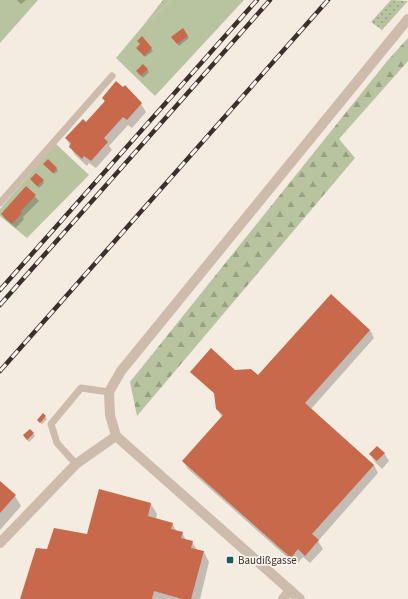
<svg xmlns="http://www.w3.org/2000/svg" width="408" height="599" font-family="'Source Sans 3',sans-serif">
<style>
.grass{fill:url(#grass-dots)}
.forest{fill:url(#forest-firs)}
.garden{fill:#b8c4a0}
.shadow{fill:#0003}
.building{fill:#c8694b}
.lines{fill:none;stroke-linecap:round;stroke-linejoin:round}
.service{stroke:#cdbbac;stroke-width:7}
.minor{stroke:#cdbbac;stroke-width:10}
.tertiary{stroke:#cdbbac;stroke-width:10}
.rail-casing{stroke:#3b302b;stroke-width:4.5}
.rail{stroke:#fbf5ee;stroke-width:3;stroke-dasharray:9;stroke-linecap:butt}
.poi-dot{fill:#1f5a5e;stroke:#fbf5ee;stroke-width:1.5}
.labels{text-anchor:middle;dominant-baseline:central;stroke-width:3.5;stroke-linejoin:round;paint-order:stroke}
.poi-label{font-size:11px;fill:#3b302b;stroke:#fbf5ee;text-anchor:start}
</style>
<defs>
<pattern id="grass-dots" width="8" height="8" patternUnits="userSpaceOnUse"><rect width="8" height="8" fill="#b8c4a0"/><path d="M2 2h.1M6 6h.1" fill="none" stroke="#97a083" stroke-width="1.8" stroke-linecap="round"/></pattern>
<pattern id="forest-firs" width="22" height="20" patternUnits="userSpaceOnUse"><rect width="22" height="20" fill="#b8c4a0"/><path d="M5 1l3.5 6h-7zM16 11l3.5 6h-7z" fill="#97a083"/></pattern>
</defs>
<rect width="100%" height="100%" fill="#f4ebe1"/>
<g class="grass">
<polygon points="163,0 171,0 142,27"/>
<polygon points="391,0 408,1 382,30 371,22"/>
</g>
<polygon class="forest" points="408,38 408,61 339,139 355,158 137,416 130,382 388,60"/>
<g class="garden">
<polygon points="0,0 38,0 0,43"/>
<polygon points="171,0 244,0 155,96 116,58 142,27"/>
<polygon points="56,144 89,175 27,238 0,216 0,209"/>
</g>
<g class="shadow">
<polygon points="17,0 26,0 21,4"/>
<polygon points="187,36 189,38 179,46 174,40"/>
<polygon points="142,38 153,51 145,57 139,50"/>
<polygon points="147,69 149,72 143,78 139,73"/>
<polygon points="125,87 141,104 146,112 132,128 128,125 109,146 112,150 96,168 89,163 87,166 75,155 66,138 86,123 105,102 103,98"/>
<polygon points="44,165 56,168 58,171 54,174"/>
<polygon points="31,180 43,180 44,183 39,188"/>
<polygon points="26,187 39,201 23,217 24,219 16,228 5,219 2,214"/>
<polygon points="370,330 374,338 311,409 374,465 378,473 318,541 323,549 310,563 303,557 296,565 188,469 183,461 222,417 217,409 215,394 193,374 234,371 258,377"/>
<polygon points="45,417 47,419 42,424 39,422"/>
<polygon points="30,430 35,436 29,442 24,436"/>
<polygon points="384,453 389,461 382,469 375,462 370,454"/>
<polygon points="0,482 15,496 21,506 0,530"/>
<polygon points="100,490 151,504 157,514 156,519 172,523 177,532 182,533 186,540 192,542 197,550 204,552 209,562 200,599 21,599 48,550 88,536"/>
</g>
<g class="building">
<polygon points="183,28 188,36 177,44 171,37"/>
<polygon points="142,36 152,48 144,56 136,48 140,44 137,41"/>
<polygon points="143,64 148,69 141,76 136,71"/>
<polygon points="116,81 123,87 125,85 142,103 127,120 123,117 104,138 108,142 91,161 84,156 82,159 69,147 71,143 65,138 83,119 86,122 105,101 102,98"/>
<polygon points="48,159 57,168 53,173 43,164"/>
<polygon points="36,173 44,180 37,186 30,179"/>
<polygon points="26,186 36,195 20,212 22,213 12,224 1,214"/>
<polygon points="331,294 370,330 305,403 374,465 312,534 319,540 305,556 298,549 291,558 182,461 223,415 216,409 214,393 190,372 211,348 235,370 251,369 258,375"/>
<polygon points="43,413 46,416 40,423 37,420"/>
<polygon points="30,429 34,433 27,440 23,435"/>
<polygon points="377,446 385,453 377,461 369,454"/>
<polygon points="0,481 16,495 0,513"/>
<polygon points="99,489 151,503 148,516 173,523 171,529 183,532 181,538 193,541 191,548 204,551 191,599 182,599 154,591 152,599 20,599 36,548 47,549 54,528 87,534"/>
</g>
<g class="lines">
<g class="service">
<polyline points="0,203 112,76"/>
<polyline points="76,464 57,443 51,424 81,388 109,392"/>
</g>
<g class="minor">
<polyline points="0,543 76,464 116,436"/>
<polyline points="283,599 290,590"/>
</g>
<polyline class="tertiary" points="300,599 116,436 110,415 109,392 121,371 408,19"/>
<g class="rail-casing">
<g id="rail">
<polyline points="0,290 257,0"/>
<polyline points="0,305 270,0"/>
<polyline points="0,371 328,0"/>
</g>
</g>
<use href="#rail" class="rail"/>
</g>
<rect class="poi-dot" x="226" y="556" width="8" height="8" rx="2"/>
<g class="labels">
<g class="poi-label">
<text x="238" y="560">Baudißgasse</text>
</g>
</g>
</svg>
